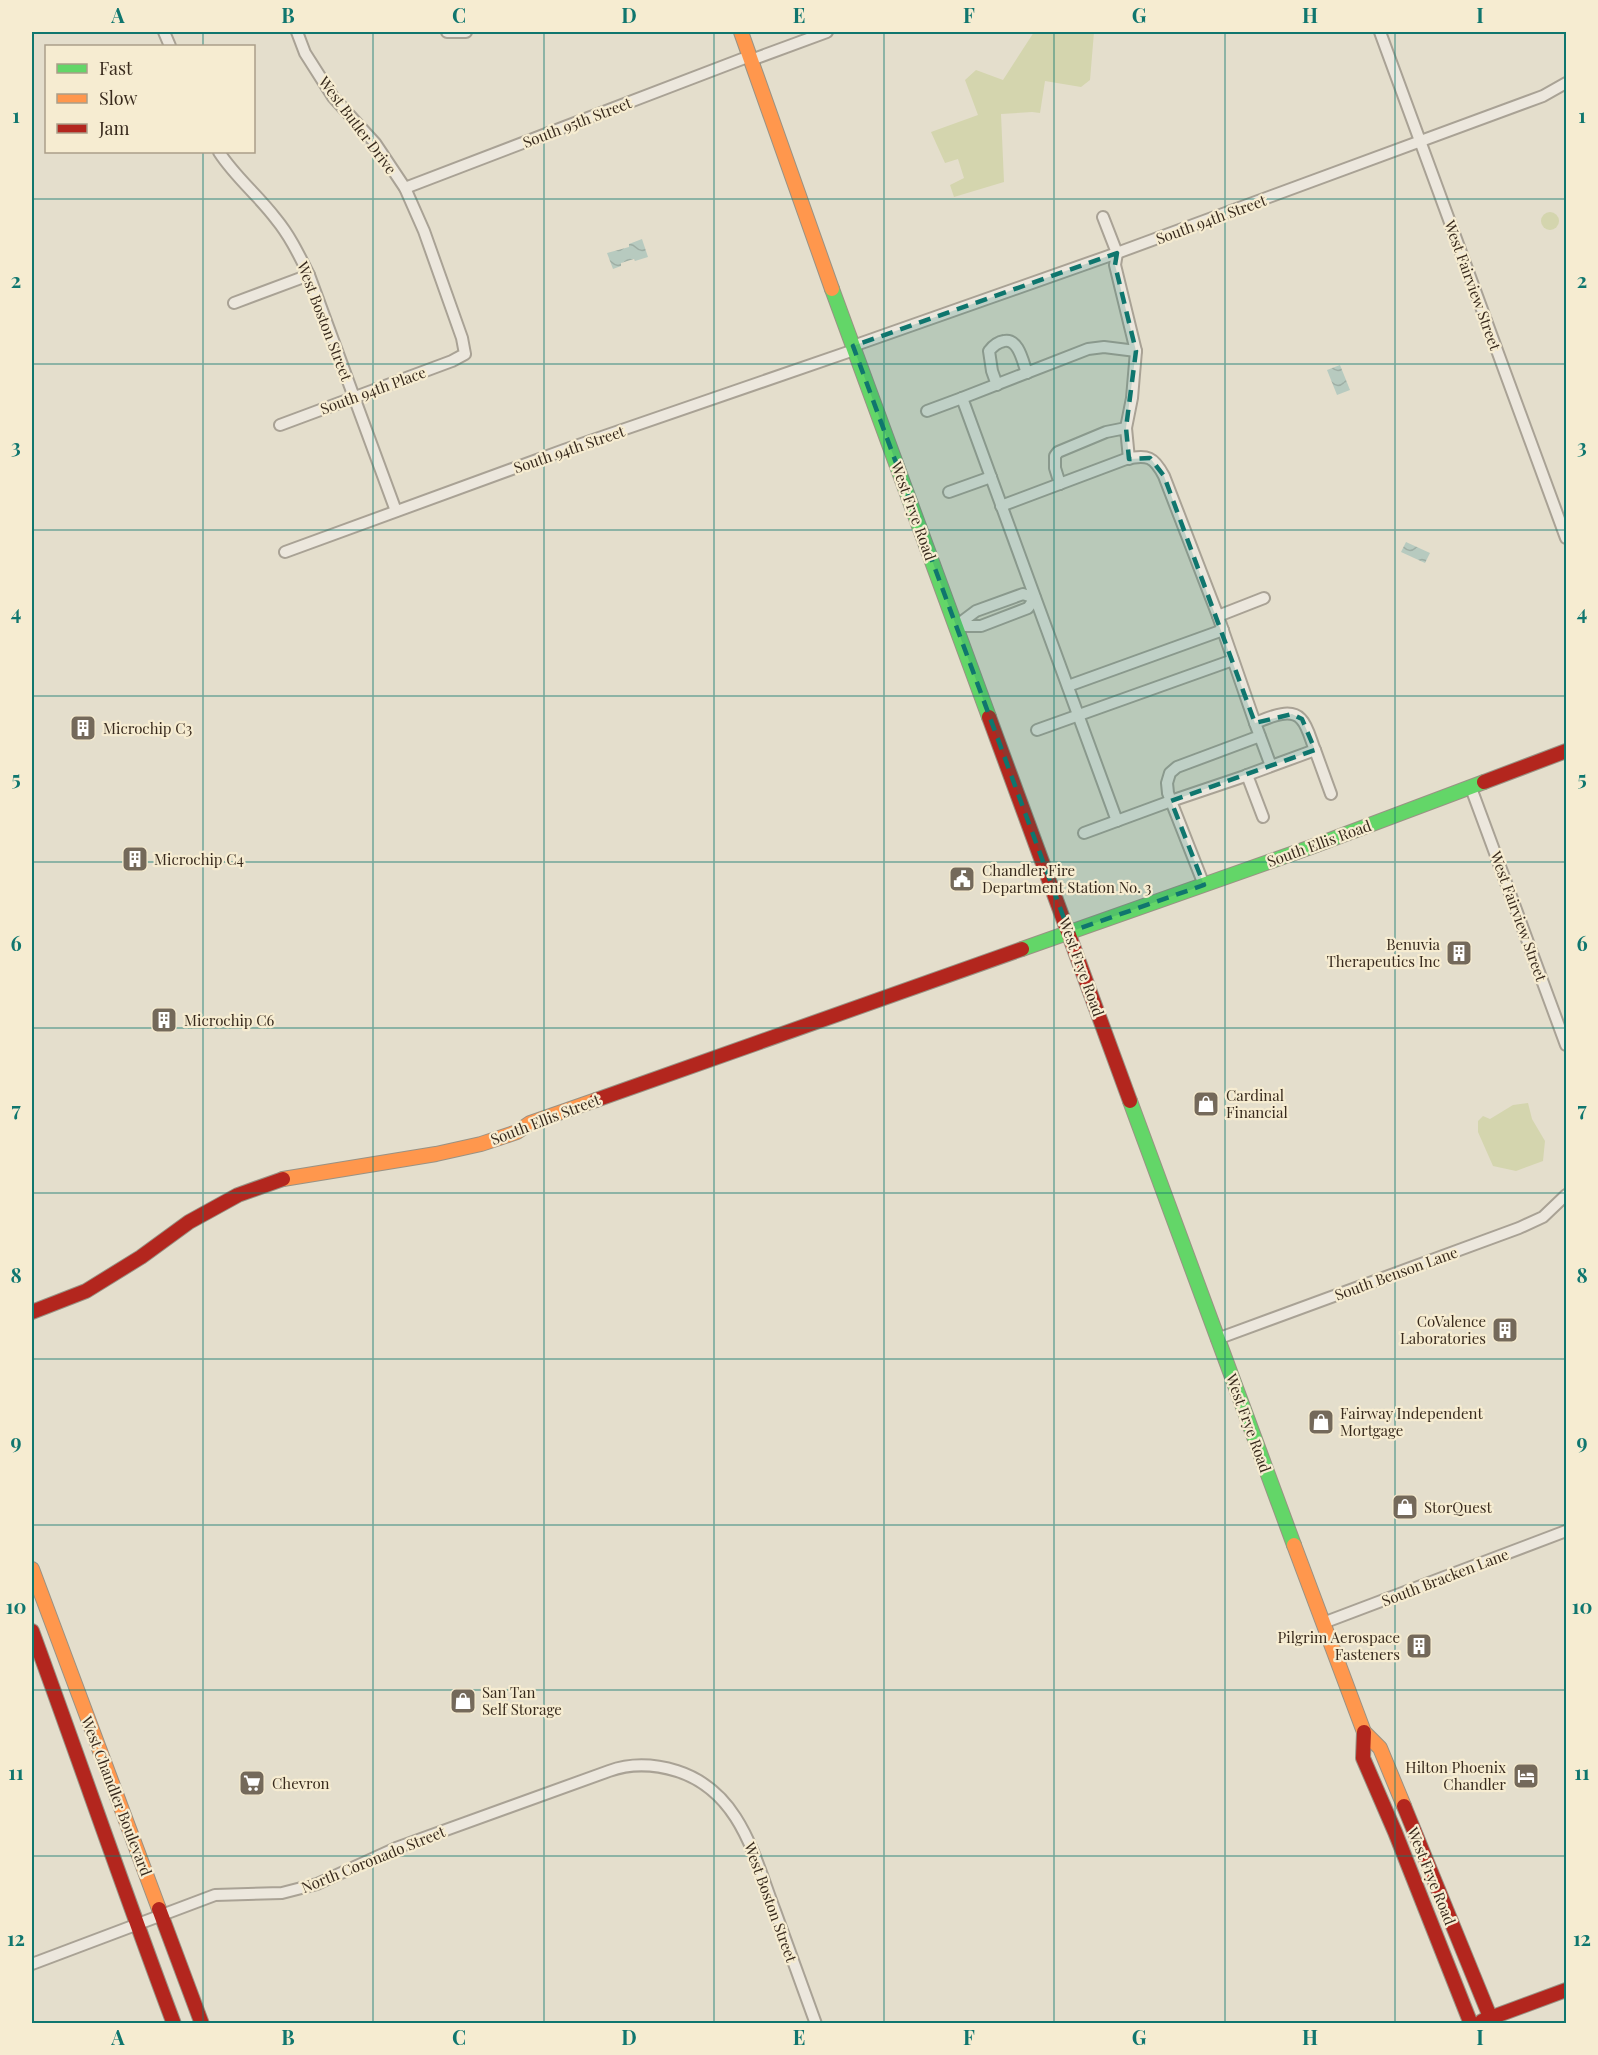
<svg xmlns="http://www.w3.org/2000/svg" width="1598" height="2055" font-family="'Playfair Display',serif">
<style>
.green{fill:#d4d5ae}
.water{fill:url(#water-waves)}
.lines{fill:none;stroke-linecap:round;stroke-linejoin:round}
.street-casing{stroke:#a9a295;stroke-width:14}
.fast-casing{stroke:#999284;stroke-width:16}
.slow-casing{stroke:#999284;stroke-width:16}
.jam-casing{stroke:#999284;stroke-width:16}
.street{stroke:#ece7dd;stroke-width:10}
.fast{stroke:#63d668;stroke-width:14}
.slow{stroke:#ff974d;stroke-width:14}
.jam{stroke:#b3261e;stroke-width:14}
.marked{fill:#0f766e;fill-opacity:0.2;stroke:#0f766e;stroke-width:4.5;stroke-dasharray:12 8;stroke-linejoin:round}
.grid{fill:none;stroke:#0f766e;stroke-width:1.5;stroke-opacity:0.55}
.labels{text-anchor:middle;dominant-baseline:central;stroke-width:4.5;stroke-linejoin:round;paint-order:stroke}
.street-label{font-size:15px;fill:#382a1d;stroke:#f6ecd1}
.poi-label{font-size:15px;fill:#382a1d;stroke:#f6ecd1;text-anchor:start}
.neatline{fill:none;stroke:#0f766e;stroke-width:2}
.grid-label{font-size:20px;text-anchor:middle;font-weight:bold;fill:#0f766e}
</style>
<defs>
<pattern id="water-waves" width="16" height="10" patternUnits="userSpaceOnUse" patternTransform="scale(1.5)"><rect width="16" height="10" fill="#b7cabf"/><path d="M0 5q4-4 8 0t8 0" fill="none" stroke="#9eaea4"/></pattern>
</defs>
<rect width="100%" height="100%" fill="#e4decc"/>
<g class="green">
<polygon points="1034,32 1094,32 1090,80 1081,87 1045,81 1040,113 1032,112 1001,114 1004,182 954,197 950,185 964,178 958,159 945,163 931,132 978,115 965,80 976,70 1003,80"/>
<circle cx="1550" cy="221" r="9"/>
<polygon points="1528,1103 1532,1119 1545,1141 1543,1161 1516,1171 1493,1166 1478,1132 1478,1121 1483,1116 1490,1119 1513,1105"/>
</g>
<g class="water">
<polygon points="642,239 648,257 635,261 634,259 621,263 621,266 613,269 607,253 629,247 629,244"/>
<polygon points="1340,365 1350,390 1337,395 1327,370"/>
<polygon points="1406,542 1430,553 1425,563 1401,552"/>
</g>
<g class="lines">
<g class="street-casing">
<g id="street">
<polyline points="164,32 170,46"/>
<polyline points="447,32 466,32"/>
<polyline points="1380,32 1566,538"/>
<polyline points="751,60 827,32"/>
<path d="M219,152C235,177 258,195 276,219C290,236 299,255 309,275L396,511"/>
<polyline points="405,188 750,56"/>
<polyline points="1103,217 1117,253 1115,265 1136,351 1104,347 1088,349 962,398 1117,821"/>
<polyline points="234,303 309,275"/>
<polyline points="853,346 1117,253 1543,96 1566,83"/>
<path d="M997,385L992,371L989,351C993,346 998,342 1004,341C1019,338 1023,363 1027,373"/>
<polyline points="927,411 962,398"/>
<polyline points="280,425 452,361 465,354 462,338 424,231 405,188 375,143 333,97 305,53 297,32"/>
<polyline points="1126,428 1132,398 1136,351"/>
<polyline points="1060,484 1055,468 1055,456 1058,452 1106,432 1126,428 1129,459"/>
<polyline points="949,492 991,477"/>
<path d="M1001,506L1126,459C1148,454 1154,457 1164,476L1218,616L1255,723"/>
<polyline points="285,552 564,450 854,350"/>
<polygon points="1023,594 1035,598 1028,608 981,626 956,626 976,611"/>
<polyline points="1218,616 1264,598"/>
<polyline points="1068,686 1223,630"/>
<polyline points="1037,730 1233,660"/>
<path d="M1260,736L1177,767L1170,773L1167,783L1168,793L1171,801L1245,776L1247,775L1315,750C1311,741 1308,726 1301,719C1290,707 1268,718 1255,723L1271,766"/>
<polyline points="1315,750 1331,794"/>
<polyline points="1247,775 1263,817"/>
<polyline points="1471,788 1566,1045"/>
<polyline points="1084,833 1171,801 1204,885"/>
<polyline points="1217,1339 1519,1228 1543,1217 1566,1195"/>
<polyline points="1323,1623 1566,1531"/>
<path d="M32,1964L215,1895L282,1893L317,1884L396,1848L609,1771C631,1763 654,1764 677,1771C740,1791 754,1856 775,1911C789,1949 802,1986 816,2024"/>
</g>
</g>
<g class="fast-casing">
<g id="fast">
<polyline points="832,289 989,717"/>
<polyline points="1022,949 1311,847 1484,782"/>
<polyline points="1130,1101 1294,1545"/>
</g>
</g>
<g class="slow-casing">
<g id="slow">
<polyline points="741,32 832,289"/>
<polyline points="283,1179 436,1154 481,1144 517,1132 530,1123 596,1100"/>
<polyline points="1294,1545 1364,1732 1380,1748 1404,1806"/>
<polyline points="32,1569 159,1909"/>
</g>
</g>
<g class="jam-casing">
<g id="jam">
<polyline points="989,717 1130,1101"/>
<polyline points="1484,782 1566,751"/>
<polyline points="596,1100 1022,949"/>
<polyline points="32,1312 86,1291 141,1257 189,1222 238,1195 283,1179"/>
<path d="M32,1631C80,1762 125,1894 174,2024"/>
<polyline points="1364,1732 1363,1758 1395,1832 1471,2024"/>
<polyline points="1404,1806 1493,2024"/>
<polyline points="159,1909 202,2024"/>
<polyline points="1482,2021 1566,1990"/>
</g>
</g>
<use href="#street" class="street"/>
<use href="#fast" class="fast"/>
<use href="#slow" class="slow"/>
<use href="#jam" class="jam"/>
</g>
<path class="marked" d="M1117,253L1115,265L1136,351L1126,428L1129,459L1150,458L1164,476L1255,723L1292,714L1302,719L1315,750L1171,801L1204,885L1069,932L853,346Z"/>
<path class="grid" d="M203,32V46M373,32V2024M544,32V2024M714,32V2024M884,32V2024M1054,32V2024M1225,32V2024M1395,32V2024M203,152V2024M32,199H1566M32,364H1566M32,530H1566M32,696H1566M32,862H1566M32,1028H1566M32,1193H1566M32,1359H1566M32,1525H1566M32,1690H1566M32,1856H1566"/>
<defs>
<g id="building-square" transform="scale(1.35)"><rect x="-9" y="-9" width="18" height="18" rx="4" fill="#74695a" stroke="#f6ecd1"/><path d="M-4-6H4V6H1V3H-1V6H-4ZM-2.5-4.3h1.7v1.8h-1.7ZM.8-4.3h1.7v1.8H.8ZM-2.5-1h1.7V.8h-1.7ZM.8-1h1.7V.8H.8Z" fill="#fff"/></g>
<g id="civic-square" transform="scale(1.35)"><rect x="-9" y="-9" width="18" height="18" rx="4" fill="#74695a" stroke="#f6ecd1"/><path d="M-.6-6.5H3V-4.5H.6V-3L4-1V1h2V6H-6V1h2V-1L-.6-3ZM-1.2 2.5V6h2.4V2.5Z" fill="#fff"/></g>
<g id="shop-square" transform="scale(1.35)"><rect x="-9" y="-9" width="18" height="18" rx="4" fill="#74695a" stroke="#f6ecd1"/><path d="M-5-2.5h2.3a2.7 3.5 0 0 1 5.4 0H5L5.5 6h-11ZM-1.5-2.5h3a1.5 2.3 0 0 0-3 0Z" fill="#fff"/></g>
<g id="hotel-square" transform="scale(1.35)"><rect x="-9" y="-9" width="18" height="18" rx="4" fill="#74695a" stroke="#f6ecd1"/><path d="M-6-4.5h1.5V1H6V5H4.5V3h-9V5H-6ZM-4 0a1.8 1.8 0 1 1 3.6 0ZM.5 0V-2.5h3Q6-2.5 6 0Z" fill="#fff"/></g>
<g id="supermarket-square" transform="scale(1.35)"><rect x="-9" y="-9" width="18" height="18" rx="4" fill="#74695a" stroke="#f6ecd1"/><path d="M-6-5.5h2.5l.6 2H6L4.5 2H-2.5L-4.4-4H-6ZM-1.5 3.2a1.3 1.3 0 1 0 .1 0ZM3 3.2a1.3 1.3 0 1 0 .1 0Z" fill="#fff"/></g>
</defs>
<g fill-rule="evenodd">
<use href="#building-square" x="83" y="728"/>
<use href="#building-square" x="135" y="859"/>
<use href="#civic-square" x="962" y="879"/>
<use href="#building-square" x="1459" y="953"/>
<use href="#building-square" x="164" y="1020"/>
<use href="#shop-square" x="1206" y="1104"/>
<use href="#building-square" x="1505" y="1330"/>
<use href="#shop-square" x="1321" y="1422"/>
<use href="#shop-square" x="1405" y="1507"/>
<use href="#building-square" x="1419" y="1646"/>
<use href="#shop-square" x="463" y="1701"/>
<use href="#hotel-square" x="1526" y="1776"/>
<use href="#supermarket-square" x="252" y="1783"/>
</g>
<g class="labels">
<g class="street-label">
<text transform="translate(577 122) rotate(-21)">South 95th Street</text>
<text transform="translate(358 125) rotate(53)">West Butler Drive</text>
<text transform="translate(1211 219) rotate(-20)">South 94th Street</text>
<text transform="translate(1473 285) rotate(70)">West Fairview Street</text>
<text transform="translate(325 321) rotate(69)">West Boston Street</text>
<text transform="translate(373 390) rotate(-20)">South 94th Place</text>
<text transform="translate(569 449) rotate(-19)">South 94th Street</text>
<text transform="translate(914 511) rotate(70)">West Frye Road</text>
<text transform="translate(1319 843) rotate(-20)">South Ellis Road</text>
<text transform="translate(1519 916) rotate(70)">West Fairview Street</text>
<text transform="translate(1082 967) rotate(70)">West Frye Road</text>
<text transform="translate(545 1119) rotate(-21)">South Ellis Street</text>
<text transform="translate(1396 1273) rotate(-20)">South Benson Lane</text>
<text transform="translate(1249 1423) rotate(70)">West Frye Road</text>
<text transform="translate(1445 1577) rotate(-21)">South Bracken Lane</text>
<text transform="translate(117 1796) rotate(69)">West Chandler Boulevard</text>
<text transform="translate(373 1859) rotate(-22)">North Coronado Street</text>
<text transform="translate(1432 1876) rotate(68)">West Frye Road</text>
<text transform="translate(771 1902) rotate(70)">West Boston Street</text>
</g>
<g class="poi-label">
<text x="103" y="728">Microchip C3</text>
<text x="154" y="859">Microchip C4</text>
<text x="982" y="870">Chandler Fire<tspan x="982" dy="17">Department Station No. 3</tspan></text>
<text x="1440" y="944" text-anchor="end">Benuvia<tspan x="1440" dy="17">Therapeutics Inc</tspan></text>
<text x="184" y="1020">Microchip C6</text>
<text x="1226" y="1095">Cardinal<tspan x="1226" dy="17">Financial</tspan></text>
<text x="1486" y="1321" text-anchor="end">CoValence<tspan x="1486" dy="17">Laboratories</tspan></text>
<text x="1340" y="1413">Fairway Independent<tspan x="1340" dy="17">Mortgage</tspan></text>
<text x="1424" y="1507">StorQuest</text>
<text x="1400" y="1637" text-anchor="end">Pilgrim Aerospace<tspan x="1400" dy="17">Fasteners</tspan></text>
<text x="482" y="1692">San Tan<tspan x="482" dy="17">Self Storage</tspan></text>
<text x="1506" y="1767" text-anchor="end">Hilton Phoenix<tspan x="1506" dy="17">Chandler</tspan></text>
<text x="272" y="1783">Chevron</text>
</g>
</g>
<rect width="1598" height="2055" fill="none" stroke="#f6ecd1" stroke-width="66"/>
<rect x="45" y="45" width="210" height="108" fill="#f6ecd1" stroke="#aa9e89" stroke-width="1.5"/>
<rect x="57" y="64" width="30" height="9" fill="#63d668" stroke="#aa9e89" stroke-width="1.5"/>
<text x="99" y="75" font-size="18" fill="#382a1d">Fast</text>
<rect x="57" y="94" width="30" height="9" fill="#ff974d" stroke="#aa9e89" stroke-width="1.5"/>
<text x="99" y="105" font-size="18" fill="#382a1d">Slow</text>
<rect x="57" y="124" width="30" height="9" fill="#b3261e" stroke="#aa9e89" stroke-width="1.5"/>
<text x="99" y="135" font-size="18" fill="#382a1d">Jam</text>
<rect x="33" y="33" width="1532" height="1989" class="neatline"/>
<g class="grid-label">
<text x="118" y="23">A</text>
<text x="288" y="23">B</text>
<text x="459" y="23">C</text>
<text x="629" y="23">D</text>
<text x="799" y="23">E</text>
<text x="969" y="23">F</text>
<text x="1139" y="23">G</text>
<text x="1310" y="23">H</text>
<text x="1480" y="23">I</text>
<text x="16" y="123">1</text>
<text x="1582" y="123">1</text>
<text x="16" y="288">2</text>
<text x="1582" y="288">2</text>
<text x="16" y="454">3</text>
<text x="1582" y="454">3</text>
<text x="16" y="620">4</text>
<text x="1582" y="620">4</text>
<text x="16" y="786">5</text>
<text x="1582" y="786">5</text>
<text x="16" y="951">6</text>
<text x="1582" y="951">6</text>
<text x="16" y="1117">7</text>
<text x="1582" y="1117">7</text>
<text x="16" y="1283">8</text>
<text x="1582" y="1283">8</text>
<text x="16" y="1449">9</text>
<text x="1582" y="1449">9</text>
<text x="16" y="1614">10</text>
<text x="1582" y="1614">10</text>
<text x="16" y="1780">11</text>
<text x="1582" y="1780">11</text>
<text x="16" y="1946">12</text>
<text x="1582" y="1946">12</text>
<text x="118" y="2045">A</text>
<text x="288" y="2045">B</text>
<text x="459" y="2045">C</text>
<text x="629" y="2045">D</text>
<text x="799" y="2045">E</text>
<text x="969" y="2045">F</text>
<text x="1139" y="2045">G</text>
<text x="1310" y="2045">H</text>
<text x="1480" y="2045">I</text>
</g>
</svg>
